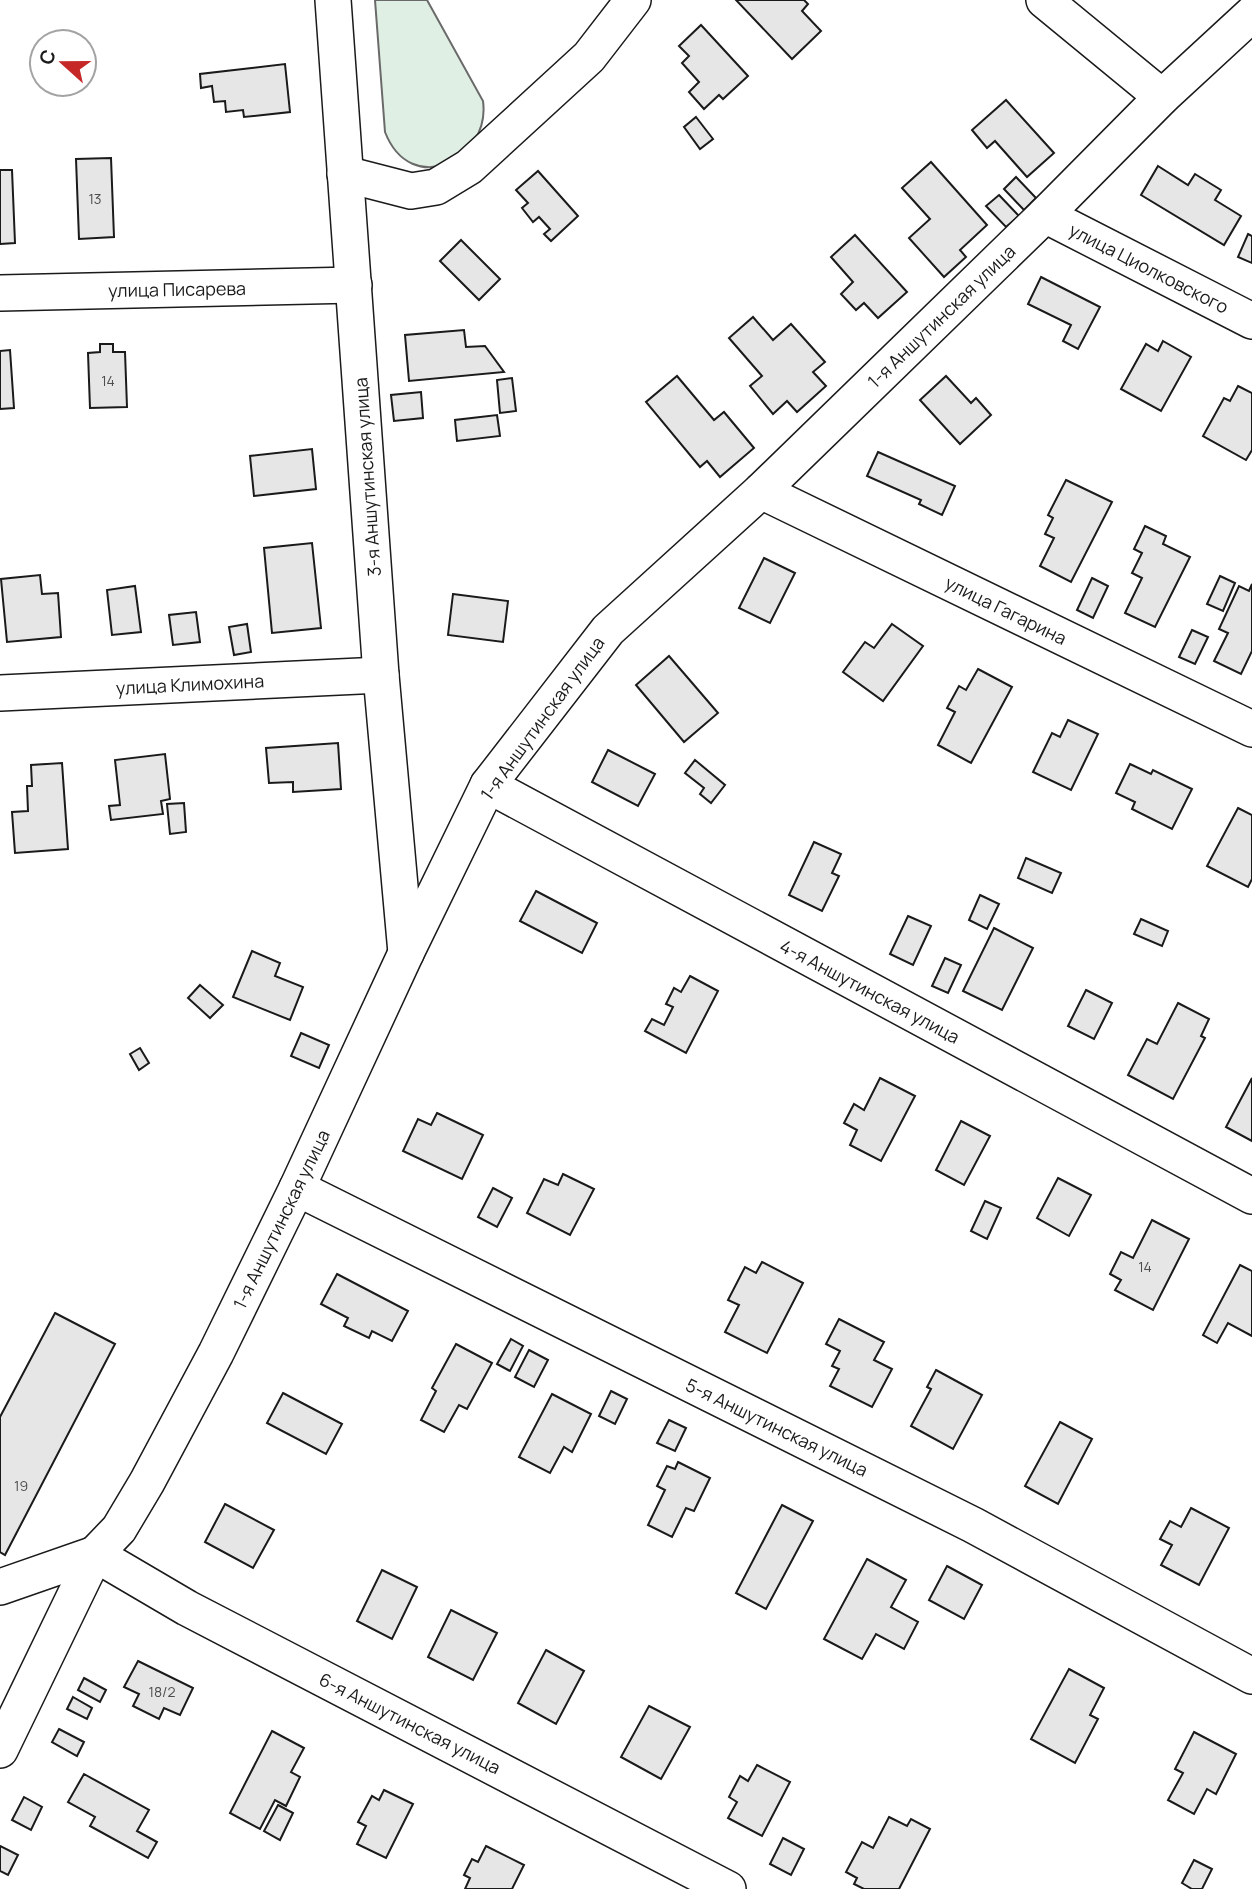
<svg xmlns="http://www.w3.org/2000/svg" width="1252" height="1889" font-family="Manrope,sans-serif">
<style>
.green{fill:#e0efe3;stroke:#6a6a6a;stroke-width:2}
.building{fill:#e6e6e6;stroke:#1a1a1a;stroke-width:2}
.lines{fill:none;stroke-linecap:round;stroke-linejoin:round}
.minor-casing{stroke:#1a1a1a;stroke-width:38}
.minor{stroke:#fff;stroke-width:35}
.labels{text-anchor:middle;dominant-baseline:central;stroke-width:5;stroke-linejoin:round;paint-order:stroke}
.number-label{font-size:14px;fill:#4d4d4d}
.street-label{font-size:18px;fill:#1a1a1a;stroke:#fff}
</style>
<rect width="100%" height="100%" fill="#fff"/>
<path class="green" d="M375,0H427L483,101C491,160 411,199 385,132Z"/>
<g class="building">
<polygon points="736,0 804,0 808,4 802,11 821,31 792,59"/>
<polygon points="701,25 748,76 723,99 719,95 704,109 689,92 699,82 682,63 689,56 679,46"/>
<polygon points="285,64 290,112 244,117 243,110 226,112 225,101 214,102 212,86 201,88 200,74"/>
<polygon points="1006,100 1054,153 1027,177 995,141 987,148 972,130"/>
<polygon points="696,117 713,139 700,149 684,127"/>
<polygon points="111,158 114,237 79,239 76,159"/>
<polygon points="931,162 987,225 960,250 966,257 944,277 909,238 930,219 902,188"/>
<polygon points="1158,166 1188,185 1195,174 1221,190 1215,200 1241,216 1224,245 1141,195"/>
<polygon points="0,170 12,170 15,243 0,244"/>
<polygon points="538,171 578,216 551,241 544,234 550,229 539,217 533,222 522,208 528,203 516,190"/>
<polygon points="1016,177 1036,198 1024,210 1004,189"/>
<polygon points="999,195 1019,216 1006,227 986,206"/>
<polygon points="1248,234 1252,236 1252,263 1238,257"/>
<polygon points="855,235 907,292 878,318 864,303 856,310 841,294 853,282 831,257"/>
<polygon points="461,240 500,279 479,300 440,261"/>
<polygon points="1041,277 1100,307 1078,349 1063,341 1071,325 1028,304"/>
<polygon points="753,317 773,340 791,324 825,362 813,372 826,386 797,412 787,401 773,414 750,386 762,376 729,338"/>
<polygon points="464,330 466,347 485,346 504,372 409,381 405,335"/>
<polygon points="1163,341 1191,357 1161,411 1121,389 1146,344 1158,351"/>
<polygon points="100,344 113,344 113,352 125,352 127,407 90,408 88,353 100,352"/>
<polygon points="10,350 14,408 0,409 0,351"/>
<polygon points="677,376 714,420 724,412 754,448 720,477 707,461 700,467 646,402"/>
<polygon points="946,376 971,403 976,398 991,415 960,444 920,400"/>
<polygon points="512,378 516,411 500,413 497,380"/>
<polygon points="1238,386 1252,393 1252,450 1246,460 1203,436 1224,398 1230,401"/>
<polygon points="421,392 423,418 394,421 391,395"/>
<polygon points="497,415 500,436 457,441 455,420"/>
<polygon points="312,449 316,489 254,496 250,456"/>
<polygon points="878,452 955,486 942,515 919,504 921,500 867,476"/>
<polygon points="1066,480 1112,502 1071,582 1040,566 1054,538 1045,534 1053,518 1048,515"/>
<polygon points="1145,526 1166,536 1163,544 1190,557 1155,627 1125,613 1142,578 1132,573 1142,553 1134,549"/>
<polygon points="312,543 321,628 272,633 264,548"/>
<polygon points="764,558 795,573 770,623 739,608"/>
<polygon points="40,575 42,594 58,593 61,637 7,642 1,579"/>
<polygon points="1220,576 1235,583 1223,611 1207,604"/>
<polygon points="1092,578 1108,586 1093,618 1077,610"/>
<polygon points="1252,584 1252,651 1241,674 1214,661 1228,633 1219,629 1239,586 1249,591"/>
<polygon points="135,586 141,632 112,635 107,590"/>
<polygon points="453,594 508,601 503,642 448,635"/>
<polygon points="196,612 200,642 173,645 169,615"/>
<polygon points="247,624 251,652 234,655 229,627"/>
<polygon points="892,624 923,646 883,701 843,672 865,642 874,648"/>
<polygon points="1192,630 1208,637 1195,664 1179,657"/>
<polygon points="669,656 718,713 684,742 636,685"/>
<polygon points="978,669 1012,687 971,763 938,745 955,712 947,708 959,686 966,690"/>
<polygon points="1068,720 1098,734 1071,790 1033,772 1052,733 1060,737"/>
<polygon points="338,743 341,789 293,792 293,782 269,783 266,748"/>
<polygon points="608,750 655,774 638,806 592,782"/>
<polygon points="165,754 170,799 161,801 163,814 111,820 109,806 120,805 115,760"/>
<polygon points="695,760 725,785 711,803 700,794 704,788 685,773"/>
<polygon points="62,763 68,849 15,853 12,812 28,811 27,786 32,786 31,765"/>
<polygon points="1130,764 1151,774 1153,770 1192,789 1172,829 1132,809 1135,802 1116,793"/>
<polygon points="184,803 186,832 170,834 167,804"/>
<polygon points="1238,808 1252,815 1252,879 1248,887 1207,866"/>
<polygon points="814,842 841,854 832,873 839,876 822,911 789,895"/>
<polygon points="1026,858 1061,873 1052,893 1018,878"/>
<polygon points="536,891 597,923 582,953 520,921"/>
<polygon points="980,895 999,904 987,929 969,920"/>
<polygon points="908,916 931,926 913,965 890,954"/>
<polygon points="1141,919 1168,931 1162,946 1134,934"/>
<polygon points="994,928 1033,948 1002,1010 963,991"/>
<polygon points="252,951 280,963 275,976 303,987 290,1020 233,997"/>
<polygon points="945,958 961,965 948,993 932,986"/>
<polygon points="690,976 718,991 686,1053 645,1031 652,1019 664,1025 673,1007 666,1004 674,988 681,992"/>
<polygon points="200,985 223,1005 210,1018 188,998"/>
<polygon points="1086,990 1112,1003 1094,1039 1068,1026"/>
<polygon points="1178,1003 1209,1019 1201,1036 1205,1038 1173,1099 1128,1075 1147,1039 1157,1044"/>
<polygon points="301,1033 329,1045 319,1068 291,1056"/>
<polygon points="140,1048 149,1063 139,1070 130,1054"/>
<polygon points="880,1078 915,1096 881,1161 850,1145 857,1130 844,1123 854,1104 864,1110"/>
<polygon points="1252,1078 1252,1141 1226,1127"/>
<polygon points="437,1113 483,1135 462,1179 403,1151 418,1119 431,1125"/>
<polygon points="961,1121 990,1136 964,1185 936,1170"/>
<polygon points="563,1174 594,1189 570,1235 527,1213 544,1179 558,1185"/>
<polygon points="1058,1178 1091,1195 1069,1236 1037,1218"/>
<polygon points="493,1188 512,1198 497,1227 478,1217"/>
<polygon points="985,1201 1001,1208 987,1239 971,1231"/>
<polygon points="1152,1220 1189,1239 1153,1310 1115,1290 1121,1280 1110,1274 1121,1252 1133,1258"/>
<polygon points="762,1262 803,1283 767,1353 725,1332 739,1305 728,1300 745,1267 756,1273"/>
<polygon points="1240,1265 1252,1271 1252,1336 1228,1323 1217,1343 1203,1335"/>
<polygon points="337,1274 408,1311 392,1341 372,1331 369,1338 344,1326 348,1318 321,1304"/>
<polygon points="55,1313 115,1344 5,1555 0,1552 0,1417"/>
<polygon points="839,1319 884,1342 874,1360 892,1369 872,1407 830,1386 839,1369 832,1366 840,1351 826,1344"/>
<polygon points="511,1339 523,1346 510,1371 497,1364"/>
<polygon points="456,1344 492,1363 467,1409 459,1405 444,1432 421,1420 436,1391 432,1388"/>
<polygon points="529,1350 548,1360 534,1387 515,1377"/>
<polygon points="936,1370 982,1395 953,1449 911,1426 931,1389 927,1387"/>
<polygon points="611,1391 627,1399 615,1424 599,1416"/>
<polygon points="283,1393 342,1424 326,1454 267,1423"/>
<polygon points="552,1394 591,1414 572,1452 564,1447 550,1473 519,1457"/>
<polygon points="669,1420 686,1428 675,1451 657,1443"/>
<polygon points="1060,1422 1092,1439 1058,1504 1025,1486"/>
<polygon points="678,1462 710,1478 694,1511 686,1508 672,1537 648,1525 665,1490 657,1486 667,1466 675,1469"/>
<polygon points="225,1504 274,1530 253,1568 205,1542"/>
<polygon points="782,1505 813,1521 766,1609 736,1593"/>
<polygon points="1191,1508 1229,1528 1199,1585 1161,1565 1172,1545 1160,1539 1170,1521 1181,1527"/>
<polygon points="867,1559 906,1580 891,1607 918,1622 904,1649 876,1634 862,1659 824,1639"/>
<polygon points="947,1566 982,1585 964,1619 929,1600"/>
<polygon points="382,1570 417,1587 392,1639 357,1621"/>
<polygon points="451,1610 497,1633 473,1680 428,1657"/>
<polygon points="546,1650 584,1671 556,1724 518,1703"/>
<polygon points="138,1661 193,1688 180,1715 164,1708 159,1719 133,1706 139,1694 124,1687"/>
<polygon points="1069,1669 1104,1688 1090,1715 1098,1719 1075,1763 1031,1739"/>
<polygon points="84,1678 106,1690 100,1702 78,1690"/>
<polygon points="73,1697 92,1708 87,1719 67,1709"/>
<polygon points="649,1706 690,1727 661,1779 621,1757"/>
<polygon points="59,1729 84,1742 77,1756 52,1742"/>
<polygon points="272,1731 304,1748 291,1772 300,1777 286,1806 275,1800 260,1829 230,1813"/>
<polygon points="1194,1732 1236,1754 1216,1794 1207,1789 1194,1814 1168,1800 1183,1773 1175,1769"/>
<polygon points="757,1765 790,1782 762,1836 728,1818 737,1802 729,1797 740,1776 748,1781"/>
<polygon points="84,1774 149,1810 137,1831 157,1842 148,1858 90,1826 95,1817 68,1802"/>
<polygon points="384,1790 413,1804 386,1858 357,1844 366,1826 358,1822 372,1796 379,1800"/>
<polygon points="24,1797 42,1807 31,1830 12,1820"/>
<polygon points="278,1805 293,1813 280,1840 264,1831"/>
<polygon points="889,1817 907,1826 911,1819 930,1829 899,1889 864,1889 854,1884 857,1878 846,1872 862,1842 873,1848"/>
<polygon points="783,1838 804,1849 791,1875 770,1864"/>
<polygon points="0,1846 18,1855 8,1875 0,1871"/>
<polygon points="486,1846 524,1865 512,1889 465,1889 470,1878 464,1875 472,1859 478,1862"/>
<polygon points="1194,1860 1212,1869 1202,1889 1192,1889 1182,1883"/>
</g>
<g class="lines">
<g class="minor-casing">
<g id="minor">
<polyline points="333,0 381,675 406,953"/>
<polyline points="1044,0 1162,97"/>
<polyline points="345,174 411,191 436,187 469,167 589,57 633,0"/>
<polyline points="1045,215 1252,321"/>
<polyline points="0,293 354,285"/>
<polyline points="761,491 1252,729"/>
<polyline points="0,693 381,675"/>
<polyline points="488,785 1252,1196"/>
<polyline points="297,1188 973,1525 1252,1676"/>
<polyline points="95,1554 187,1608 728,1889"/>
<polyline points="0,1587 95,1554"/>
<polyline points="0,1750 95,1554 119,1529 147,1482 216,1353 297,1188 406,953 488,785 608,630 761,491 1045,215 1162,97 1252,14"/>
</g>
</g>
<use href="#minor" class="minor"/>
</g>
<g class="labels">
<g class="number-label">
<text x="95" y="198">13</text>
<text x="108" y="380">14</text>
<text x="1145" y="1266">14</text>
<text x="21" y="1485">19</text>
<text x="162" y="1691">18/2</text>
</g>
<g class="street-label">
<text transform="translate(1149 268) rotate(27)">улица Циолковского</text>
<text transform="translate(177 289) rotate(-1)">улица Писарева</text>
<text transform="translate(941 316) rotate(-44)">1-я Аншутинская улица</text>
<text transform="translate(367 477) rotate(-94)">3-я Аншутинская улица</text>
<text transform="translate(1006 610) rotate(26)">улица Гагарина</text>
<text transform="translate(190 684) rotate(-3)">улица Климохина</text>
<text transform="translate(542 718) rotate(-54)">1-я Аншутинская улица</text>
<text transform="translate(870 991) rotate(28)">4-я Аншутинская улица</text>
<text transform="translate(281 1219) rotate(-64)">1-я Аншутинская улица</text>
<text transform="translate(777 1427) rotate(26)">5-я Аншутинская улица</text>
<text transform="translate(410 1723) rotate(27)">6-я Аншутинская улица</text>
</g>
</g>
<g transform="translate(63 63) rotate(291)"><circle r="33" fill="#ffffff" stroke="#a3a3a3" stroke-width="2"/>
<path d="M0-5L12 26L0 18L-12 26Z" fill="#c62828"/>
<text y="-10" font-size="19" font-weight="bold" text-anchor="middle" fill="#1a1a1a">С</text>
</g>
</svg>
